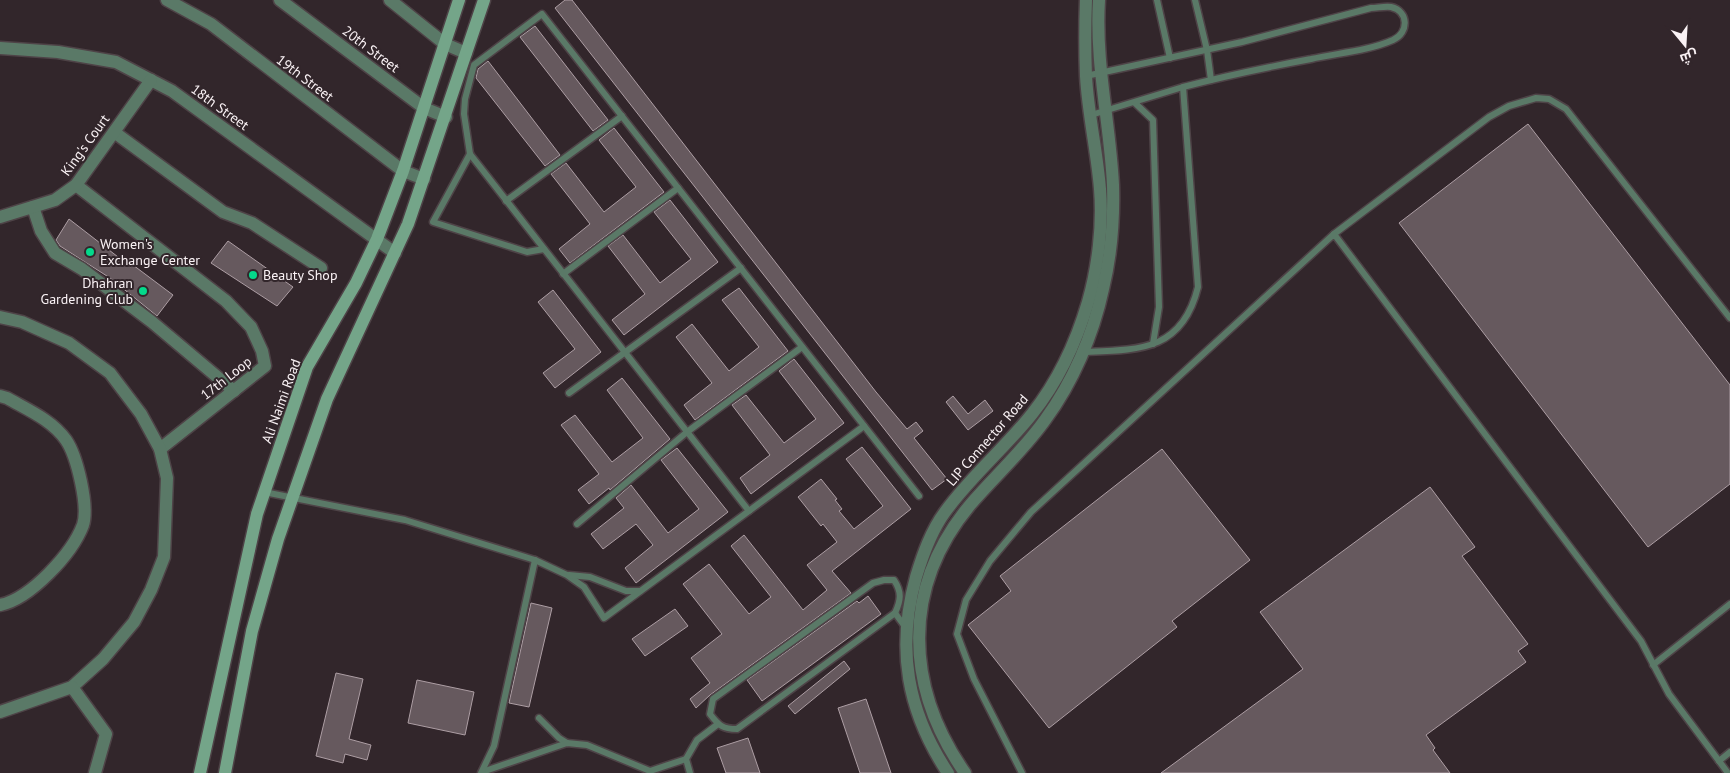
<svg xmlns="http://www.w3.org/2000/svg" width="1730" height="773" font-family="'PT Sans',Cairo,sans-serif">
<style>
.building{fill:#66595e;stroke:#ad9ea4}
.lines{fill:none;stroke-linecap:round;stroke-linejoin:round}
.lane-casing{stroke:#4e4347;stroke-width:9}
.street-casing{stroke:#4e4347;stroke-width:15}
.secondary-casing{stroke:#4e4347;stroke-width:15}
.lane{stroke:#5a7967;stroke-width:6}
.street{stroke:#5a7967;stroke-width:12}
.secondary{stroke:#74a589;stroke-width:12}
.poi-dot{fill:#04d98b;stroke:#32262b;stroke-width:2}
.labels{text-anchor:middle;dominant-baseline:central;stroke-width:4;stroke-linejoin:round;paint-order:stroke}
.street-label{font-size:14px;fill:#faf2f5;stroke:#32262b}
.poi-label{font-size:14px;fill:#faf2f5;stroke:#32262b;text-anchor:start}
</style>
<rect width="100%" height="100%" fill="#32262b"/>
<g class="building">
<polygon points="565,0 572,0 876,392 907,429 916,422 923,431 914,438 947,479 932,490 555,8"/>
<polygon points="535,26 608,120 593,131 520,37"/>
<polygon points="488,61 560,155 545,166 476,78 478,69"/>
<polygon points="1528,124 1730,385 1730,484 1648,547 1399,223"/>
<polygon points="614,128 664,192 570,263 559,249 590,224 551,174 566,163 604,212 636,187 599,140"/>
<polygon points="670,200 718,262 624,335 612,320 645,294 608,246 623,235 660,283 691,259 654,212"/>
<polygon points="69,219 131,267 133,265 173,295 157,316 110,278 60,246 56,240"/>
<polygon points="228,241 293,287 277,306 211,263"/>
<polygon points="739,288 788,351 695,420 684,405 712,383 676,337 692,324 729,371 759,347 722,300"/>
<polygon points="553,290 601,352 555,388 543,373 575,349 538,302"/>
<polygon points="794,359 844,423 751,494 740,478 770,455 732,405 746,395 784,443 816,419 779,371"/>
<polygon points="622,378 670,439 610,490 609,488 589,504 578,490 599,474 561,425 575,415 612,462 643,438 607,390"/>
<polygon points="953,396 968,414 985,400 993,411 968,430 946,402"/>
<polygon points="862,447 911,509 832,571 851,593 710,695 696,708 690,699 710,683 691,658 722,634 683,584 709,564 749,614 771,597 731,546 744,535 803,610 827,590 807,565 837,542 823,524 821,526 798,497 821,479 837,499 835,500 842,509 839,511 854,529 883,506 846,459"/>
<polygon points="677,448 728,512 636,583 625,568 653,545 636,524 603,549 591,534 624,508 616,498 631,485 668,533 699,509 661,460"/>
<polygon points="1162,449 1250,560 1172,621 1177,627 1049,728 968,625 1011,591 1000,576"/>
<polygon points="1430,487 1475,547 1462,556 1528,644 1518,651 1526,662 1426,735 1435,748 1433,750 1450,773 1161,773 1303,669 1260,612"/>
<polygon points="868,596 881,614 762,701 747,680 857,601 859,603"/>
<polygon points="531,603 552,608 529,707 509,703"/>
<polygon points="675,609 688,626 645,656 632,639"/>
<polygon points="844,661 850,669 795,714 788,706"/>
<polygon points="336,673 363,679 349,739 371,745 367,760 345,754 343,763 316,756"/>
<polygon points="417,680 474,692 465,735 408,723"/>
<polygon points="866,699 891,773 860,773 838,708"/>
<polygon points="748,738 760,773 726,773 717,748"/>
</g>
<g class="lines">
<g class="lane-casing">
<g id="lane">
<polyline points="1157,0 1170,58"/>
<polyline points="1195,0 1207,50 1211,80"/>
<polyline points="1135,103 1153,120 1159,307 1153,344"/>
<polyline points="1091,115 1183,87"/>
<polyline points="470,154 749,511"/>
<polyline points="506,201 622,116"/>
<polyline points="1334,234 1489,117 1509,106 1536,98 1549,99 1566,109 1730,318"/>
<polyline points="544,249 527,252 433,222 470,154 464,114 465,99 474,65 542,14 919,496"/>
<polyline points="563,274 678,188"/>
<path d="M1082,352C1138,350 1182,352 1198,287L1183,87C1225,76 1268,67 1311,59C1338,53 1368,51 1393,40C1409,33 1409,11 1391,7C1385,6 1377,8 1371,8L1242,42L1086,76"/>
<polyline points="569,393 741,268"/>
<polyline points="264,492 405,520 535,560 567,575 584,587 604,618 864,426"/>
<polyline points="577,524 687,432 802,347"/>
<polyline points="569,575 590,577 626,591 640,591"/>
<path d="M884,580H894C902,592 901,600 895,613L737,729C723,729 719,726 710,714L713,699L873,583Z"/>
<polyline points="895,613 906,628"/>
<polyline points="1653,665 1730,604"/>
<polyline points="539,718 559,738 567,743"/>
<polyline points="1719,761 1730,752"/>
<polyline points="482,772 567,743 587,745 650,771 686,759"/>
<polyline points="481,773 494,746 535,560"/>
<polyline points="690,773 686,759 697,740 718,724"/>
<polyline points="1022,773 974,679 957,634 966,600 990,561 1031,512 1334,234 1641,641 1669,694 1728,773"/>
</g>
</g>
<g class="street-casing">
<g id="street">
<polyline points="167,0 211,24 403,171 424,179"/>
<polyline points="280,0 424,108 446,117"/>
<polyline points="390,0 445,44 466,53"/>
<polyline points="0,48 58,52 116,62 172,91 395,253"/>
<polyline points="114,132 223,212 252,223 321,268"/>
<polyline points="76,185 226,301 251,327 262,351 265,366 160,449"/>
<polyline points="33,207 41,231 55,253 82,269 152,322 234,391"/>
<polyline points="0,217 55,200 76,185 151,80"/>
<polyline points="0,317 22,322 69,343 110,373 141,414 160,449 167,478 164,557 151,590 134,622 103,659 72,687 0,712"/>
<path d="M0,396L7,398C28,410 52,420 66,440C77,456 89,506 83,525C72,554 30,599 0,605"/>
<polyline points="72,687 106,734 95,773"/>
<path d="M948,773C907,711 896,649 916,577C923,554 931,531 945,512C971,476 1005,448 1032,414C1059,380 1076,343 1088,302C1098,267 1103,225 1100,189C1097,151 1088,114 1086,76C1085,51 1085,25 1086,0"/>
<path d="M965,773C905,687 901,588 970,505C995,476 1023,451 1045,420C1073,382 1093,335 1103,289C1111,256 1114,219 1113,185C1110,123 1095,63 1099,0"/>
</g>
</g>
<g class="secondary-casing">
<g id="secondary">
<polyline points="200,773 257,514 307,367 356,283 377,239 403,171 459,0"/>
<polyline points="225,773 252,631 278,539 327,399 408,224 484,0"/>
</g>
</g>
<use href="#lane" class="lane"/>
<use href="#street" class="street"/>
<use href="#secondary" class="secondary"/>
</g>
<g class="poi-dot">
<circle cx="90" cy="252" r="5"/>
<circle cx="253" cy="275" r="5"/>
<circle cx="143" cy="291" r="5"/>
</g>
<g class="labels">
<g class="street-label">
<text transform="translate(371 49) rotate(37)">20th Street</text>
<text transform="translate(305 78) rotate(37)">19th Street</text>
<text transform="translate(220 107) rotate(36)">18th Street</text>
<text transform="translate(85 145) rotate(-54)">King's Court</text>
<text transform="translate(226 378) rotate(-38)">17th Loop</text>
<text transform="translate(281 401) rotate(-70)">Ali Naimi Road</text>
<text transform="translate(987 440) rotate(-49)">LIP Connector Road</text>
</g>
<g class="poi-label">
<text x="100" y="244">Women's<tspan x="100" dy="16">Exchange Center</tspan></text>
<text x="263" y="275">Beauty Shop</text>
<text x="133" y="283" text-anchor="end">Dhahran<tspan x="133" dy="16">Gardening Club</tspan></text>
</g>
</g>
<g transform="translate(1685 45) rotate(162)" stroke="#32262b" stroke-width="4" paint-order="stroke">
<path d="M0-4L9 19L0 12L-9 19Z" fill="#faf2f5"/>
<text y="-8" font-size="14" font-weight="bold" text-anchor="middle" fill="#faf2f5">ش</text>
</g>
</svg>
